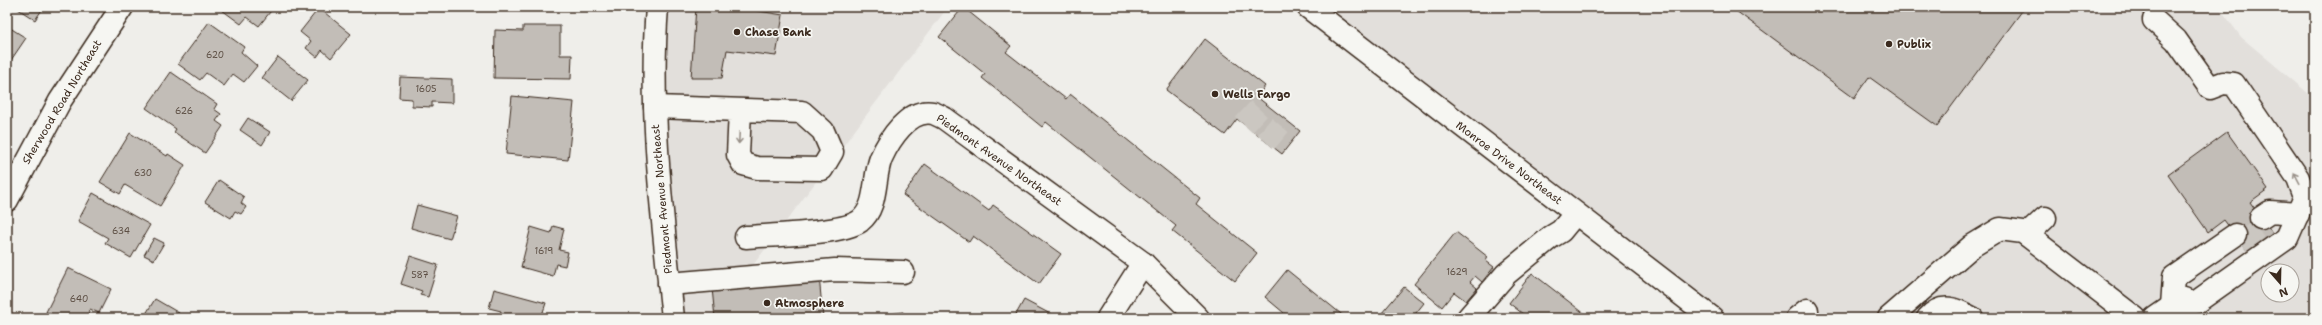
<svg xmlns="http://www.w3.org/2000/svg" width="2322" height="325" font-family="'Shantell Sans',sans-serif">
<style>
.built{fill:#e2dfdb;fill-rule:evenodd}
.building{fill:#c2bdb7;stroke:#3b2a1e}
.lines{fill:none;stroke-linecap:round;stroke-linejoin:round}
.minor-tunnel{stroke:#cbc7c1;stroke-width:22;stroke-dasharray:22 11;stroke-linecap:butt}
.minor-casing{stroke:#3b2a1e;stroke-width:25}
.major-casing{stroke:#3b2a1e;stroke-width:25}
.minor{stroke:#f6f6f2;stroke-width:22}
.major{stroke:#f6f6f2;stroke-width:22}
.oneway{stroke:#989088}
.poi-dot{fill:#3b2a1e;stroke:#f6f6f2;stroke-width:1.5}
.labels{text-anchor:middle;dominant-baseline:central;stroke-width:3.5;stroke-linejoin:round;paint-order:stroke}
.number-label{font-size:9px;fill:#5d4f44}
.poi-label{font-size:11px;font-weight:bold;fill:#3b2a1e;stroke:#f6f6f2;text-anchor:start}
.street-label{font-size:11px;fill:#3b2a1e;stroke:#f6f6f2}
</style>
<rect width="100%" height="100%" fill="#efeeea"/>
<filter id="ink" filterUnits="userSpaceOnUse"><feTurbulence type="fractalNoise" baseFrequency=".025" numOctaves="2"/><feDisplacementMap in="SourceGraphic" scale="8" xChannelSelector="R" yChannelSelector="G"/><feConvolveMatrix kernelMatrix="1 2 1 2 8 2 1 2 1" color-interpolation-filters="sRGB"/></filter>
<g filter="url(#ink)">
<g class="built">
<polygon points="662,7 948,7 713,318 673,318"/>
<path d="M1302,7H2219L2241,37L2315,99V318H1714ZM2268,271H2292V295H2268Z"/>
</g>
<g class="building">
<polygon points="15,7 44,7 35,20"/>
<polygon points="224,7 274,7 259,26 247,17 241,24 222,10"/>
<polygon points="520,7 575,7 520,10"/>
<polygon points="696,7 734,7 783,15 776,56 727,50 722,78 691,78"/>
<polygon points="963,7 1011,46 1006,52 1066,99 1070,94 1200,198 1196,204 1257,253 1235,281 1172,231 1176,226 1046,122 1042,127 982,78 985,74 939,37"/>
<polygon points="1739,7 2025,7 1937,126 1869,77 1854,98 1736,11"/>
<polygon points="319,8 351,34 331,58 322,50 317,57 306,48 311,41 300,32"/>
<polygon points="209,22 244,47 241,52 257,66 244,82 233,74 224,86 206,73 200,80 178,64"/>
<polygon points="7,26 26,38 7,66"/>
<polygon points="523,26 560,26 560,55 572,55 571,79 494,78 495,30 523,31"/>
<polygon points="1205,39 1265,86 1257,97 1300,131 1282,154 1237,119 1225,135 1166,90"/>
<polygon points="278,57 308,80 291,101 262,78"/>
<polygon points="171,72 217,104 214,109 221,114 216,121 223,126 205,153 174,132 176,129 146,108"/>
<polygon points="400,77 452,79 452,103 432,102 432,107 412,106 412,99 399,98"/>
<polygon points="512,96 574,102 568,160 506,154"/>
<polygon points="248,118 270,132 262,145 240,130"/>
<polygon points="2227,132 2268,189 2250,202 2279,242 2248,252 2224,220 2208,232 2168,175"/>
<polygon points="130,133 167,156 168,154 185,165 160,206 125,185 120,194 100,182"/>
<polygon points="925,164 989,211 993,205 1061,254 1039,284 973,236 969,242 903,195"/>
<polygon points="219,180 244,197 241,203 246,207 241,214 235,211 231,218 205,202"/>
<polygon points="93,193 150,225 131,258 105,243 108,238 78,221"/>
<polygon points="417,205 457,216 450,239 411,228"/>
<polygon points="553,226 564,229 559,250 568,252 565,266 556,264 553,276 521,267 531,227 551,233"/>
<polygon points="1456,232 1488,257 1486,261 1494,267 1482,282 1475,276 1470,282 1477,288 1466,301 1454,292 1442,307 1414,284"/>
<polygon points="154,238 164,243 154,260 144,255"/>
<polygon points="410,256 438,265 428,297 420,295 422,291 401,284"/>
<polygon points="68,268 111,289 99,313 90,309 86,318 59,318 46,312"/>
<polygon points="1287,270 1346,318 1290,318 1265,297"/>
<polygon points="1532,273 1590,318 1528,318 1509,303"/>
<polygon points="819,276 823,318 715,318 712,288"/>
<polygon points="1404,287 1424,303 1412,318 1386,318 1381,314"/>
<polygon points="494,289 546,303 541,318 499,318 501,311 489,308"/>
<polygon points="155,299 179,313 176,318 144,317"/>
<polygon points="1024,300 1056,317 1056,318 1014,318"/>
<polygon points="903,312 904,318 876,318 876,316"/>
</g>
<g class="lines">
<g class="minor-tunnel">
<polyline points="1244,125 1264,103"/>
<polyline points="1266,142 1285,119"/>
<polyline points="2241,243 2267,226"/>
</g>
<g class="minor-casing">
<g id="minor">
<polyline points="2154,20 2176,40 2210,88 2223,83 2234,84 2298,178 2305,197 2287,238 2195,303 2172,306"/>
<polyline points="655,107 802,112 823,131 832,152 822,169 757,168 743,164 738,155 740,110"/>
<polyline points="7,200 60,101 122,7"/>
<polyline points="2261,218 2270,212 2298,214"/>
<polyline points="2027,235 2045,218"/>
<path d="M746,237C771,235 842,234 860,221C878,207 873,178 881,158C889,140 909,108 933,113C936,114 940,116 944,118L1143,263L1198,318"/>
<polyline points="669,284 835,270 903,272"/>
<polyline points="2172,306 2174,277 2235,235"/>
<polyline points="1108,318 1143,263"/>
<polyline points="1468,318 1506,274 1551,237 1561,231 1575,214"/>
<polyline points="1797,318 1807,310"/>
<polyline points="1889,318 1972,246 2000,229 2023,232 2135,318"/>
<path d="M1928,318C1942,302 1956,309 1972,318"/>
<polyline points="2155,318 2184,298"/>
</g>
</g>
<g class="major-casing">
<g id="major">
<path d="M657,7C649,111 662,214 673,318"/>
<polyline points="1308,7 1712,318"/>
</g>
</g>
<use href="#minor" class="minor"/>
<use href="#major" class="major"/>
</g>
<defs><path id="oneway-shaft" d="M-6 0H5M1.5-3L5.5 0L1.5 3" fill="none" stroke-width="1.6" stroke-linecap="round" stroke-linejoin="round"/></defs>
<g class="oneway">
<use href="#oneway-shaft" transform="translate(739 138) rotate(93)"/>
<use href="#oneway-shaft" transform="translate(2297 178) rotate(-118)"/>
</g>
</g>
<g class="poi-dot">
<circle cx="737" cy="32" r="4"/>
<circle cx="1889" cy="44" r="4"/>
<circle cx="1215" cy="94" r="4"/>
<circle cx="767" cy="303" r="4"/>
</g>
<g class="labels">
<g class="number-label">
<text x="215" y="55">620</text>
<text x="426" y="89">1605</text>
<text x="184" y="111">626</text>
<text x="143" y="173">630</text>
<text x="121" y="231">634</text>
<text x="544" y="251">1619</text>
<text x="1457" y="272">1629</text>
<text x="420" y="275">587</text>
<text x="79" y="299">640</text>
</g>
<g class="poi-label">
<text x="745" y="32">Chase Bank</text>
<text x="1897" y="44">Publix</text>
<text x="1223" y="94">Wells Fargo</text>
<text x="775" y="303">Atmosphere</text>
</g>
<g class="street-label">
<text transform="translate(62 102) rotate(-59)">Sherwood Road Northeast</text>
<text transform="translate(999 160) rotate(35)">Piedmont Avenue Northeast</text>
<text transform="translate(1509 163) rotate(37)">Monroe Drive Northeast</text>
<text transform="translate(662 199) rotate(-95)">Piedmont Avenue Northeast</text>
</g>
</g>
<rect width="2322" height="325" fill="none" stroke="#f6f6f2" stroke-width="24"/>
<rect x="12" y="12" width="2298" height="301" fill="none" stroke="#3b2a1e" stroke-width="1.5" filter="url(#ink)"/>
<g transform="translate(2280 283) rotate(160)"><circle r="19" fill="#f6f6f2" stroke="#aba49d"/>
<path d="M0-3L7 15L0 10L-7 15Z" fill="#3b2a1e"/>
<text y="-6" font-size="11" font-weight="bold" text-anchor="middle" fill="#3b2a1e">N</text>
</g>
</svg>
